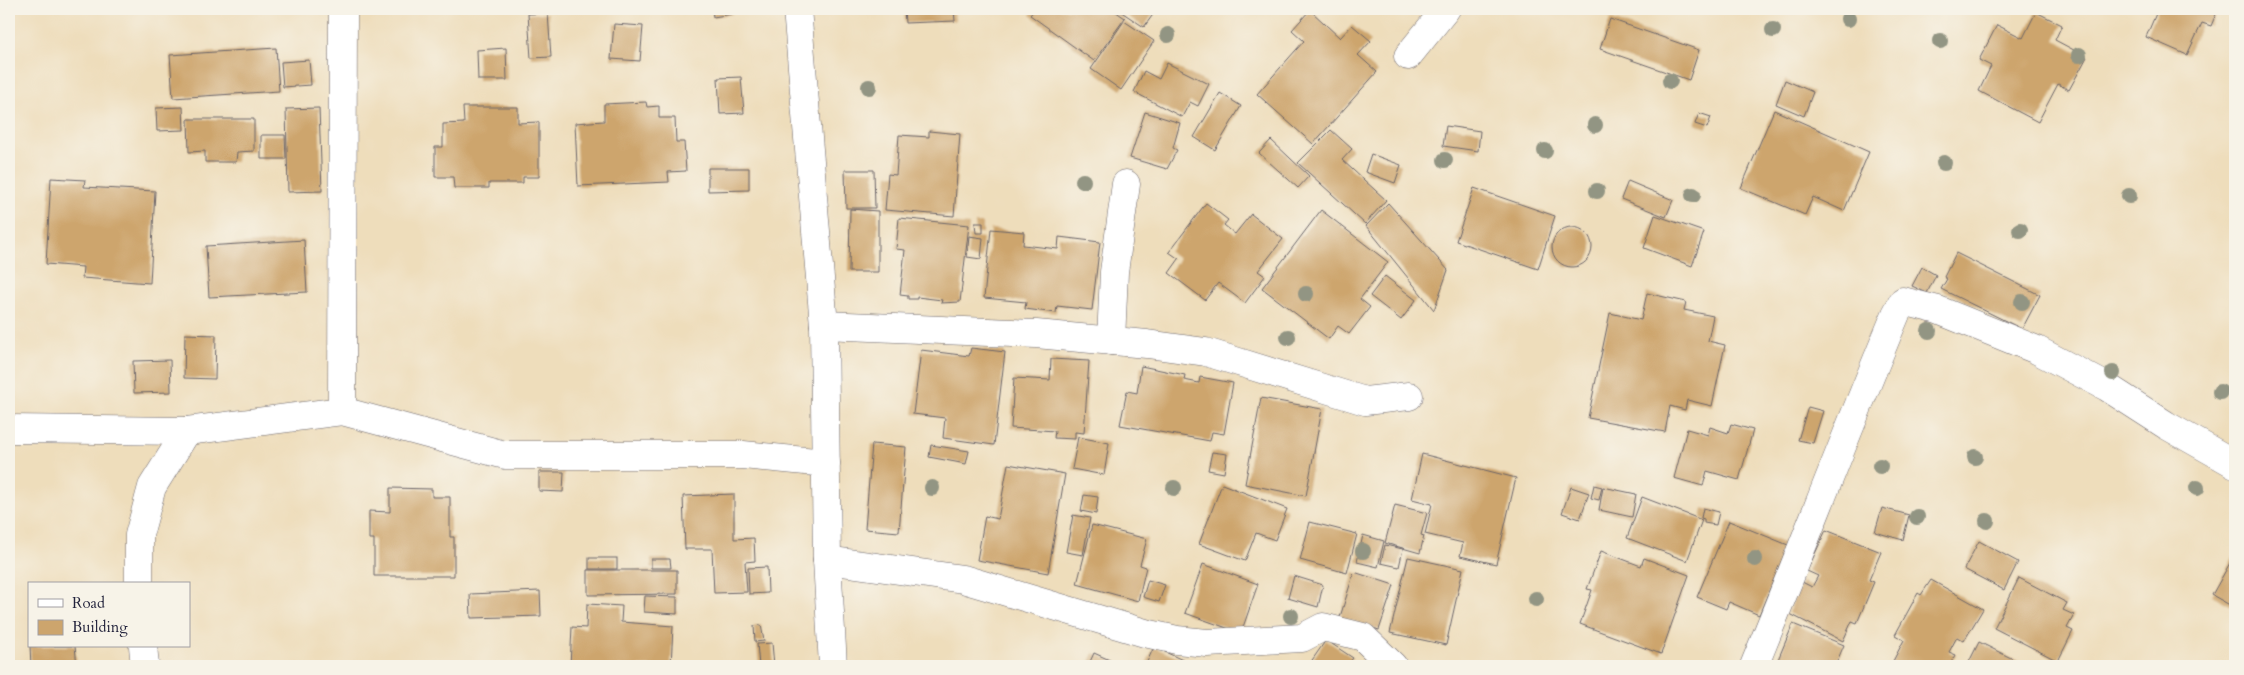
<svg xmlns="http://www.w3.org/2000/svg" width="2244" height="675" font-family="Cardo,serif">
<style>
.building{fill:#cda56d}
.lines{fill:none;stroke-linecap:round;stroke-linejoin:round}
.street-casing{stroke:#696368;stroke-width:29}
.street{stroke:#fff;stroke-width:28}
.tree{fill:#929583}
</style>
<rect width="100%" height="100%" fill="#f7f3e8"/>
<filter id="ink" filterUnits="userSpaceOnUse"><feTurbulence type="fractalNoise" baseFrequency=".02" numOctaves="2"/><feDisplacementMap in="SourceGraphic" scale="10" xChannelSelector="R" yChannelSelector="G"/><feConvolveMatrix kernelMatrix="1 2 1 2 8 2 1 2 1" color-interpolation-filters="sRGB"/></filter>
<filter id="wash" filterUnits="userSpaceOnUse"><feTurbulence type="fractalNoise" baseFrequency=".0096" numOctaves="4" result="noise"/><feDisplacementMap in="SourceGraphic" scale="20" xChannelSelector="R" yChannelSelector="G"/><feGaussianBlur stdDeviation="1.12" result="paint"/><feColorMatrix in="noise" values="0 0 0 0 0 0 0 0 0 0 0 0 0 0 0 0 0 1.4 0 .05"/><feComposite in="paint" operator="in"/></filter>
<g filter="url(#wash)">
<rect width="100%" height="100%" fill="#edb"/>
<g id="blocks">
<g class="building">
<polygon points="712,9 731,9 732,14 713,17"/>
<polygon points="904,9 954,9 955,21 905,23"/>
<polygon points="1035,9 1112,9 1125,18 1094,61 1030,15"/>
<polygon points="1117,9 1157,9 1144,27"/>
<polygon points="2158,9 2218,9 2211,26 2202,23 2187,55 2146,37"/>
<polygon points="1310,10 1340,38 1352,25 1371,41 1358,55 1377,72 1313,144 1257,94 1304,41 1292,30"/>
<polygon points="2036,12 2062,25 2055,40 2087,57 2069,90 2058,84 2038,122 1979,91 1991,66 1979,60 1997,25 2023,38"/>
<polygon points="548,13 551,57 531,58 528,14"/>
<polygon points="1610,19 1699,50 1689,80 1600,49"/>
<polygon points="1124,21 1154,41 1121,90 1091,69"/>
<polygon points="614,24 643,26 640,61 611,59"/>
<polygon points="276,48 279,91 173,98 170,55"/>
<polygon points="506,48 507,80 478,80 477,50"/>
<polygon points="309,60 311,85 283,87 281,62"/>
<polygon points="1167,63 1209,84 1198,106 1190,102 1182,117 1134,92 1144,71 1159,79"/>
<polygon points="741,77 744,113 720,114 718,78"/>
<polygon points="1785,80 1813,92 1804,116 1776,104"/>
<polygon points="1220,93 1241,106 1215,150 1194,137"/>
<polygon points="646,102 647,107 659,106 659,118 675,118 676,142 684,142 686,171 668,172 669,182 578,186 575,123 604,121 604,104"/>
<polygon points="183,107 184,130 157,131 156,108"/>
<polygon points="463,107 518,107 518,123 539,122 539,177 523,177 523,183 489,183 489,188 454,188 453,177 435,177 435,147 443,147 443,124 464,123"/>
<polygon points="319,108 322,191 288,192 286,109"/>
<polygon points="1774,110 1869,152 1844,211 1813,197 1805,215 1741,188"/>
<polygon points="1145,112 1180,123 1173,148 1177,150 1167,169 1130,158"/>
<polygon points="1699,113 1711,117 1707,128 1695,124"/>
<polygon points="188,119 254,119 254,151 237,152 236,162 205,162 205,151 189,152"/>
<polygon points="1446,126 1480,131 1478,151 1443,146"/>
<polygon points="1331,130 1352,149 1342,160 1386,200 1365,224 1298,163"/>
<polygon points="929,131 960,134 954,216 885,210 888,174 896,175 899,135 929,137"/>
<polygon points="261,135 285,135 286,159 261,159"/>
<polygon points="1271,140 1309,176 1298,188 1259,153"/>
<polygon points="1371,154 1401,165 1395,183 1365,172"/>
<polygon points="708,168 749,168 749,190 708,191"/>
<polygon points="845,170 874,170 875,208 846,208"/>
<polygon points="51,178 85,180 84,187 155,191 150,283 82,278 83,267 46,264"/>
<polygon points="1628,181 1673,200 1666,217 1621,199"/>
<polygon points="1474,188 1555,216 1538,269 1456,241"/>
<polygon points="1206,203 1228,220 1224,225 1235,234 1251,214 1283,239 1258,271 1265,276 1245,303 1218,283 1205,300 1169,273 1179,259 1169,252"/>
<polygon points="1388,203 1448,270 1434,310 1366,226"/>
<polygon points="850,209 878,211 878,272 849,272"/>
<polygon points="1321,210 1388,262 1360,299 1370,307 1349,334 1338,326 1329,339 1262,288"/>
<polygon points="1655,215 1704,232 1692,266 1644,248"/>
<polygon points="899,218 969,225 960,302 941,303 942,300 917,297 917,299 908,299 908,296 900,295 905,250 896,249"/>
<polygon points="975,223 983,223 983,233 976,233"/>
<circle cx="1572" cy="247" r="20"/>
<polygon points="991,229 1024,232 1023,245 1058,249 1059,237 1100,242 1092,310 1057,306 1056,313 1025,309 1026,302 984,298"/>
<polygon points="969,236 983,238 981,259 967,257"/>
<polygon points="304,240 307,292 209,297 206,246"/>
<polygon points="1956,253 2040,295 2022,329 1941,289 1947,279 1944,277"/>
<polygon points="1922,267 1936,275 1927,293 1912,286"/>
<polygon points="1385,276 1416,300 1401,320 1370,296"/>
<polygon points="1647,293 1686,302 1684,310 1713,316 1708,341 1725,345 1712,406 1687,400 1685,410 1670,406 1665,432 1588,418 1610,313 1641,320"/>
<polygon points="185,334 216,335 215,379 184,378"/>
<polygon points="971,348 1005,352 994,445 943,438 945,418 913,414 921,350 969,356"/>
<polygon points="1051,359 1089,361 1084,433 1075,432 1075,439 1054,438 1055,431 1011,428 1014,378 1050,380"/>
<polygon points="170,360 171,392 134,393 133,361"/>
<polygon points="1141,366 1185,375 1184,380 1199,383 1200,377 1233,383 1224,434 1212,432 1210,441 1120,425 1127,391 1137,393"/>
<polygon points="1261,398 1322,409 1306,496 1245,484"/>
<polygon points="1808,407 1823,411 1813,443 1798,440"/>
<polygon points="1731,424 1753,430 1739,480 1707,471 1703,486 1674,478 1687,429 1708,435 1710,427 1728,433"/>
<polygon points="1078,437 1109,443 1104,475 1072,469"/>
<polygon points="872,444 906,447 899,532 865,529"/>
<polygon points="931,445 969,451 966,464 929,457"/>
<polygon points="1212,452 1227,454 1224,473 1208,470"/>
<polygon points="1422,454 1516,478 1496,564 1460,556 1463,543 1425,534 1432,504 1412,499"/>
<polygon points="1008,464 1065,474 1048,573 977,560 985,516 998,519"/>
<polygon points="539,472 564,472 563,492 539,491"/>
<polygon points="1222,484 1287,509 1275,540 1256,533 1245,561 1199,544"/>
<polygon points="1594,485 1602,487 1599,500 1591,498"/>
<polygon points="1571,487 1589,493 1580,519 1562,513"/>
<polygon points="1603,487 1636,494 1632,517 1599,510"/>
<polygon points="390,488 432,489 432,497 450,497 450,537 454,537 454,576 374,576 374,539 369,539 369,511 390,512"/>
<polygon points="734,494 734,539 754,538 755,561 745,562 747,592 714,593 712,549 685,549 683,496"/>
<polygon points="1084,495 1098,497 1096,514 1081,511"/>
<polygon points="1642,497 1702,520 1687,561 1627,538"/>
<polygon points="1395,505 1427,513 1421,535 1424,536 1420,553 1385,543"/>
<polygon points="1703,508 1719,512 1716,525 1704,523 1704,519 1701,518"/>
<polygon points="1882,508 1909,515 1903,540 1875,532"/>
<polygon points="1073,515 1090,518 1083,555 1066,552"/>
<polygon points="1729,521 1788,545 1759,615 1729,602 1726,609 1697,597"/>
<polygon points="1310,522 1357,534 1347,573 1300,560"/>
<polygon points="1092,525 1147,539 1140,565 1146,567 1138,601 1077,584"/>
<polygon points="1826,530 1881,552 1869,580 1874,582 1857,623 1852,621 1843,641 1788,613 1802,582 1812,587 1818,576 1807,571"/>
<polygon points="1363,535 1384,541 1378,567 1357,562"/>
<polygon points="1979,541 2018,562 2004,590 1964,569"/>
<polygon points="1385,545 1403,549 1399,567 1381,563"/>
<polygon points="1601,551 1641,566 1644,558 1689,575 1661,654 1580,624 1592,590 1587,589"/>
<polygon points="2235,554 2235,608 2212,595"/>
<polygon points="1408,557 1463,569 1446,645 1390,633"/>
<rect x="589" y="558" width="28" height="11"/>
<polygon points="651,559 670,559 671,568 651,568"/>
<polygon points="1203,564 1258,584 1241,633 1185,613"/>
<polygon points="767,567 768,593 749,594 748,568"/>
<polygon points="588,570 677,570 677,594 588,595"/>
<polygon points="1354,572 1394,585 1379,630 1340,617"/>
<polygon points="1294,576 1323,585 1318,607 1288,598"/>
<polygon points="2019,578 2067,603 2063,610 2074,615 2067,628 2073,631 2058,661 1994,628"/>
<polygon points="1148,580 1165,585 1159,602 1143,597"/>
<polygon points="1931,580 1983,609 1964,641 1957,637 1949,652 1956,655 1950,666 1898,666 1892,663 1904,640 1895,635 1918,593 1921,595"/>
<polygon points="540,591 541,616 471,618 470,594"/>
<polygon points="645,596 677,597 677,614 644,612"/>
<polygon points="587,604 622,606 621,622 673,626 671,666 570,666 572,627 586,628"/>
<polygon points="1793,624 1844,645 1835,666 1783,666 1777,662"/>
<polygon points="761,625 764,641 755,642 754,626"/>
<polygon points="1326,640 1353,658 1348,664 1352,666 1308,666"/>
<polygon points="1979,642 2027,666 1967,666"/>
<polygon points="772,643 774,666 759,666 757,644"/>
<polygon points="30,646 75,646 77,666 31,666"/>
<polygon points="1154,647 1196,666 1145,666"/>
<polygon points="1094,653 1123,666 1088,666"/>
</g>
</g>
</g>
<g filter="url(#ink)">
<use href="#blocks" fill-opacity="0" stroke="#696368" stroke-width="1"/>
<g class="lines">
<g class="street-casing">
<g id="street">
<polyline points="797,9 824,325 827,560 833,666"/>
<polyline points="1408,56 1446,9"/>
<polyline points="824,325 1036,334 1147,344 1206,352 1365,401 1409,396"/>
<polyline points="1111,341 1114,272 1126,184"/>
<polyline points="342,411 343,9"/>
<polyline points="9,429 187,431 342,411 505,455 743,455 826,463"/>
<polyline points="827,560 963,579 1145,633 1177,640 1207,643 1302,638 1323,627 1363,637 1393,666"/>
<polyline points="139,584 139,535 152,487 187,431"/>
<polyline points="143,646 145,666"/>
<path d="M1754,666C1802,549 1847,431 1896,314L1903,301L1938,310L2037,350L2107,387L2166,425L2235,464"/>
</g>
</g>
<use href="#street" class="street"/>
</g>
<g class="tree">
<circle cx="1848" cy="19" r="8"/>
<circle cx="1773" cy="30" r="8"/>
<circle cx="1168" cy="35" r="8"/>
<circle cx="1940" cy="41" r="8"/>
<circle cx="2079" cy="55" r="8"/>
<circle cx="1670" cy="81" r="8"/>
<circle cx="869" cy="87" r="8"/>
<circle cx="1595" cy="125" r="8"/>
<circle cx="1545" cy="151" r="8"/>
<circle cx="1445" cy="160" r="8"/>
<circle cx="1944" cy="163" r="8"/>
<circle cx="1083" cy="181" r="8"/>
<circle cx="1597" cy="191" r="8"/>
<circle cx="1693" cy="195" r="8"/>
<circle cx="2129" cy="196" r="8"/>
<circle cx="2020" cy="230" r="8"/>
<circle cx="1306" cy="294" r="8"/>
<circle cx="2022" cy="302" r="8"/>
<circle cx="1929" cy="331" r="8"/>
<circle cx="1288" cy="337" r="8"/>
<circle cx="2113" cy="373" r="8"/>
<circle cx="2220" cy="392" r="8"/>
<circle cx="1975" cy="457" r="8"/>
<circle cx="1880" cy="466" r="8"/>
<circle cx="932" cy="488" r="8"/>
<circle cx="1174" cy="488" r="8"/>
<circle cx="2197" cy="488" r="8"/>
<circle cx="1917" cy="517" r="8"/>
<circle cx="1987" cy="521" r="8"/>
<circle cx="1363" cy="551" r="8"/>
<circle cx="1755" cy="559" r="8"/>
<circle cx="1536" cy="599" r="8"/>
<circle cx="1291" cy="616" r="8"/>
</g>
</g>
<rect width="2244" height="675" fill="none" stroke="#f7f3e8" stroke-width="30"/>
<rect x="28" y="582" width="162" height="65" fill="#f7f3e8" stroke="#a29fa3"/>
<rect x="38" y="599" width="25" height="8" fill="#ffffff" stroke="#a29fa3"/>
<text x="72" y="608" font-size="15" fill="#22223b">Road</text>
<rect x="38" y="620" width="25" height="15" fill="#cda56d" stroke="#a29fa3"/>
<text x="72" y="632" font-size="15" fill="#22223b">Building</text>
</svg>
